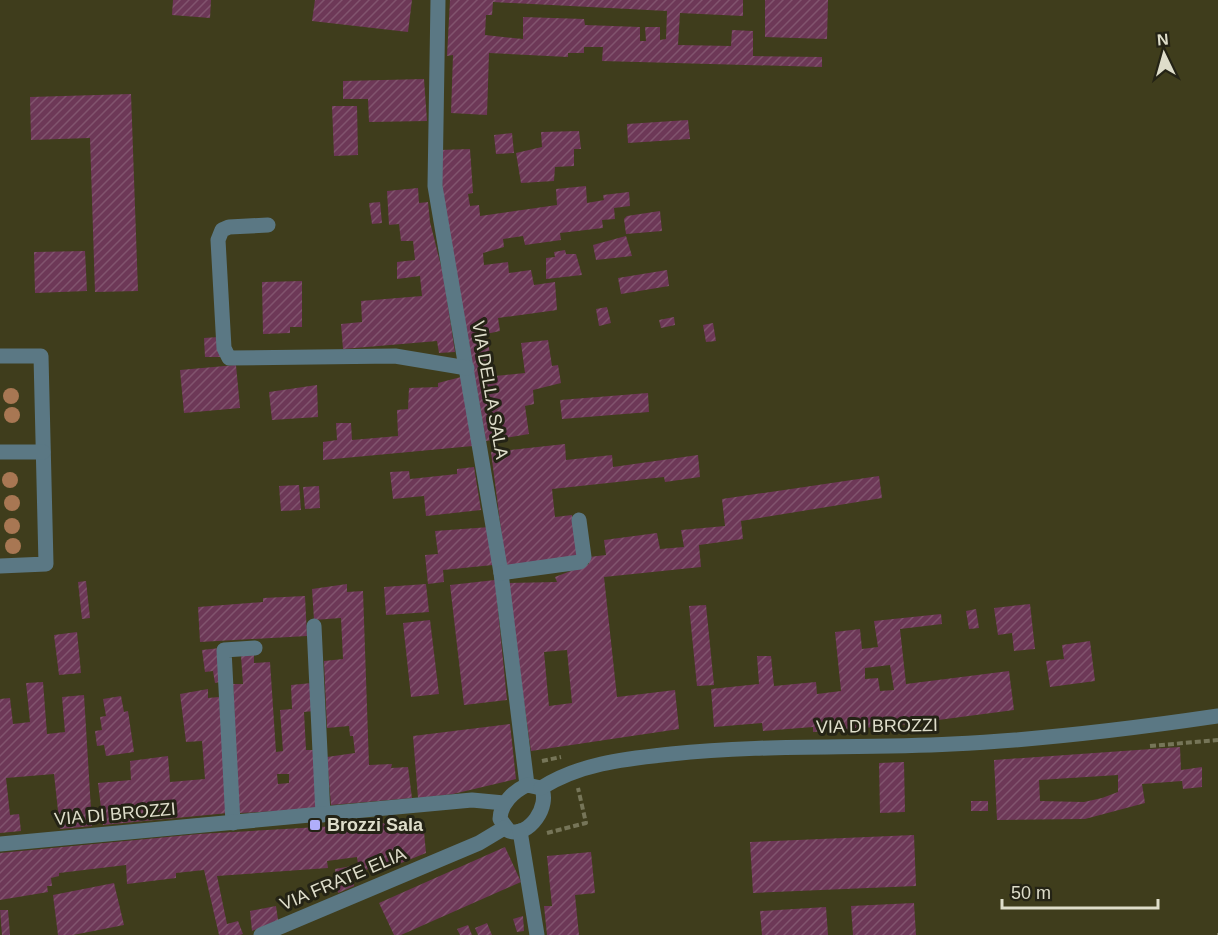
<svg xmlns="http://www.w3.org/2000/svg" width="1218" height="935" font-family="Helvetica,sans-serif">
<style>
.building{fill:url(#building-hatch);fill-rule:evenodd}
.lines{fill:none;stroke-linecap:round;stroke-linejoin:round}
.path{stroke:#767558;stroke-width:4;stroke-dasharray:6 3;stroke-linecap:butt}
.minor{stroke:#5b7884;stroke-width:15}
.tree{fill:#a87753}
.poi-dot{fill:#b0aefa;stroke:#242315;stroke-width:2}
.labels{text-anchor:middle;dominant-baseline:central;stroke-width:6;stroke-linejoin:round;paint-order:stroke}
.street-label{font-size:18px;fill:#deddca;stroke:#242315}
.poi-label{font-size:18px;font-weight:bold;fill:#deddca;stroke:#242315;text-anchor:start}
</style>
<defs>
<pattern id="building-hatch" width="6" height="6" patternUnits="userSpaceOnUse" patternTransform="scale(1.5)"><rect width="6" height="6" fill="#6d3857"/><path d="M-1 1l2-2M0 6l6-6M5 7l2-2" fill="none" stroke="#81546e"/></pattern>
</defs>
<rect width="100%" height="100%" fill="#3f3d1c"/>
<g class="building">
<polygon points="173,0 211,0 210,18 172,15"/>
<polygon points="315,0 412,0 408,32 312,21"/>
<path d="M450,0H743V16L680,13L678,45L731,46L732,30L753,31V56L822,57V67L602,61L603,47H584V53H568V57L489,53L487,115L451,113L453,55L447,56ZM493,2L667,11L666,39L660,40V27H645L646,41H640V27L585,25L584,19L523,17V39L485,35L486,15H492Z"/>
<polygon points="765,0 828,0 827,39 765,37"/>
<polygon points="424,79 427,121 369,122 368,99 343,99 343,81"/>
<polygon points="131,94 138,291 95,292 90,138 31,140 30,97"/>
<polygon points="332,106 357,106 358,155 334,156"/>
<polygon points="688,120 690,139 628,143 627,124"/>
<polygon points="579,131 581,149 574,149 574,166 555,167 554,181 521,183 516,153 542,147 541,132"/>
<polygon points="512,133 514,153 496,154 494,135"/>
<polygon points="470,149 473,193 468,194 470,206 479,205 480,216 557,205 556,189 586,186 587,203 604,200 603,195 629,192 630,206 614,208 615,219 602,220 603,228 560,233 561,240 525,245 523,236 503,239 504,247 483,253 484,265 508,262 509,273 531,270 534,285 555,282 557,310 498,318 500,331 486,334 495,376 525,373 521,343 548,340 552,366 558,365 561,383 533,390 534,404 525,406 529,434 486,441 443,198 440,150"/>
<polygon points="418,188 419,203 428,202 430,222 443,274 455,352 439,353 437,341 343,349 341,324 362,322 361,301 422,296 420,276 397,279 397,262 415,260 413,241 401,241 399,224 389,225 387,191"/>
<polygon points="380,202 382,223 372,224 369,203"/>
<polygon points="660,211 662,231 626,234 624,219 627,216"/>
<polygon points="626,236 632,256 596,260 593,245"/>
<polygon points="565,250 566,254 576,254 582,275 546,279 546,258 555,257 554,252"/>
<polygon points="85,251 87,291 35,293 34,252"/>
<polygon points="667,270 669,286 621,294 618,278"/>
<polygon points="302,281 302,327 290,327 290,333 263,334 262,282"/>
<polygon points="607,307 611,323 599,326 596,309"/>
<polygon points="674,317 675,325 661,328 659,320"/>
<polygon points="713,323 716,341 706,342 703,325"/>
<polygon points="219,337 220,357 205,357 204,338"/>
<polygon points="236,365 240,408 184,413 180,370"/>
<polygon points="461,377 473,446 323,460 323,442 337,440 336,423 351,423 352,440 398,436 397,410 408,409 409,388 438,387 438,383"/>
<polygon points="317,385 318,417 272,420 269,392"/>
<polygon points="648,393 649,412 562,419 560,400"/>
<polygon points="565,444 566,460 612,455 613,467 698,455 700,477 665,482 664,477 552,489 555,517 572,515 578,555 506,568 491,452"/>
<polygon points="474,467 481,510 426,516 424,496 393,499 390,472 409,471 410,479 457,474 457,469"/>
<path d="M879,476L882,498L741,521L743,539L699,545L701,567L604,577L617,697L675,690L679,729L531,751L507,583L557,582L555,577L589,564V557L606,555L604,540L657,533L660,549L684,547L681,530L725,526L722,499ZM567,650L572,703L549,706L544,652Z"/>
<polygon points="299,485 301,510 281,511 279,486"/>
<polygon points="319,486 320,508 305,509 303,487"/>
<polygon points="490,527 493,565 443,570 444,582 428,584 425,555 438,554 435,531"/>
<polygon points="495,580 507,700 464,705 450,585"/>
<polygon points="86,581 90,618 82,619 78,582"/>
<polygon points="347,584 347,592 363,591 369,765 392,764 391,768 408,767 412,798 331,805 327,757 355,753 353,736 350,736 349,726 327,728 324,661 343,659 341,618 314,620 312,589"/>
<polygon points="426,584 429,612 386,615 384,587"/>
<polygon points="305,596 307,636 200,642 198,607 263,602 263,598"/>
<polygon points="1030,604 1035,649 1014,651 1012,633 998,635 994,608"/>
<polygon points="706,605 714,685 697,686 689,606"/>
<polygon points="976,609 979,628 969,629 966,611"/>
<path d="M941,614L942,624L900,629L906,684L1009,671L1014,710L900,725L813,732V727L763,731L762,723L714,727L711,689L759,684L757,656H771L774,686L816,682L817,694L841,691L835,632L860,629L862,649L878,647L874,621ZM890,665L894,690L880,691L878,678L865,679V668Z"/>
<polygon points="430,620 439,694 411,697 403,623"/>
<polygon points="77,632 81,673 59,675 54,635"/>
<polygon points="1090,641 1095,681 1050,687 1046,661 1064,659 1062,645"/>
<polygon points="220,648 224,681 215,683 213,671 205,672 202,650"/>
<path d="M254,655V663L270,662L276,752L283,751L280,710L292,709L291,685L312,683L314,711L304,712L306,750H314L317,809L239,813L233,684H243L241,656ZM277,774H289V783L278,784Z"/>
<polygon points="43,682 47,734 65,732 62,697 84,695 92,826 60,829 54,774 6,778 10,815 19,814 21,831 0,833 0,699 10,698 13,724 30,722 26,683"/>
<polygon points="208,689 208,698 219,697 228,813 103,825 98,783 131,780 130,761 168,756 170,782 205,779 202,741 186,742 180,694"/>
<polygon points="121,696 124,712 128,711 134,752 106,756 104,745 97,746 95,731 102,730 100,717 106,716 103,699"/>
<polygon points="510,724 516,779 453,794 418,798 413,736"/>
<path d="M1180,747L1181,770L1202,767V787L1183,789L1182,781L1142,784L1145,803L1085,819L997,820L994,760ZM1118,775V792L1102,798L1084,802L1040,801L1039,780Z"/>
<polygon points="904,762 905,812 880,813 879,763"/>
<rect x="971" y="801" width="17" height="10"/>
<polygon points="423,821 426,853 391,867 390,862 359,872 357,857 327,861 328,868 217,876 227,924 238,921 243,934 240,935 219,935 204,870 176,873 176,878 127,884 126,865 59,873 59,876 51,878 52,886 47,886 48,892 0,900 0,853 199,834"/>
<polygon points="914,835 916,886 753,893 750,842"/>
<polygon points="505,847 521,882 401,935 394,935 379,903"/>
<polygon points="591,852 595,893 575,895 579,935 547,935 544,906 552,906 547,856"/>
<polygon points="352,866 354,886 338,893 335,869"/>
<polygon points="114,883 124,925 73,935 58,935 53,895"/>
<polygon points="914,903 916,935 853,935 851,906"/>
<polygon points="276,906 278,920 252,931 250,911"/>
<polygon points="826,907 828,935 762,935 760,911"/>
<polygon points="0,910 8,910 10,935 2,935"/>
<polygon points="523,916 524,931 517,932 513,919"/>
<polygon points="487,923 492,935 478,935 475,928"/>
<polygon points="468,925 472,935 460,935 457,929"/>
</g>
<g class="lines">
<g class="path">
<polyline points="1150,746 1218,740"/>
<polyline points="542,761 561,757"/>
<polyline points="547,833 586,823 578,788"/>
<polyline points="1217,935 1218,935"/>
</g>
<g class="minor">
<polyline points="438,0 435,186 501,573 527,785"/>
<polyline points="268,225 229,227 222,230 218,240 224,348 229,358 395,356 467,368"/>
<polyline points="0,356 41,356 46,564 0,566"/>
<polyline points="0,452 43,452"/>
<polyline points="501,573 580,562 584,557 579,520"/>
<polyline points="314,626 323,815"/>
<path d="M527,785L541,788C551,805 529,838 509,831L500,819C500,804 514,791 527,785Z"/>
<path d="M541,788C581,763 625,759 671,754C764,744 858,749 952,744C1041,740 1130,729 1218,716"/>
<polyline points="233,823 224,650 255,648"/>
<polyline points="520,831 537,935"/>
<polyline points="0,844 472,800 504,803"/>
<polyline points="261,935 479,843 504,828"/>
</g>
</g>
<g class="tree">
<circle cx="11" cy="396" r="8"/>
<circle cx="12" cy="415" r="8"/>
<circle cx="10" cy="480" r="8"/>
<circle cx="12" cy="503" r="8"/>
<circle cx="12" cy="526" r="8"/>
<circle cx="13" cy="546" r="8"/>
</g>
<rect class="poi-dot" x="309" y="819" width="12" height="12" rx="3"/>
<g class="labels">
<g class="street-label">
<text transform="translate(490 390) rotate(80)">VIA DELLA SALA</text>
<text transform="translate(877 726) rotate(-1)">VIA DI BROZZI</text>
<text transform="translate(115 814) rotate(-5)">VIA DI BROZZI</text>
<text transform="translate(343 879) rotate(-23)">VIA FRATE ELIA</text>
</g>
<g class="poi-label">
<text x="327" y="825">Brozzi Sala</text>
</g>
</g>
<g transform="translate(1164 54) rotate(355)" stroke="#242315" stroke-width="4.5" paint-order="stroke">
<path d="M0-4.5L10 22L0 15L-10 22Z" fill="#deddca"/>
<text y="-9" font-size="16" font-weight="bold" text-anchor="middle" fill="#deddca">N</text>
</g>
<path d="M1002 899v9h156v-9" fill="none" stroke="#deddca" stroke-width="3"/>
<text x="1011" y="899" font-size="18" fill="#deddca" stroke="#242315" stroke-width="4.5" paint-order="stroke">50 m</text>
</svg>
